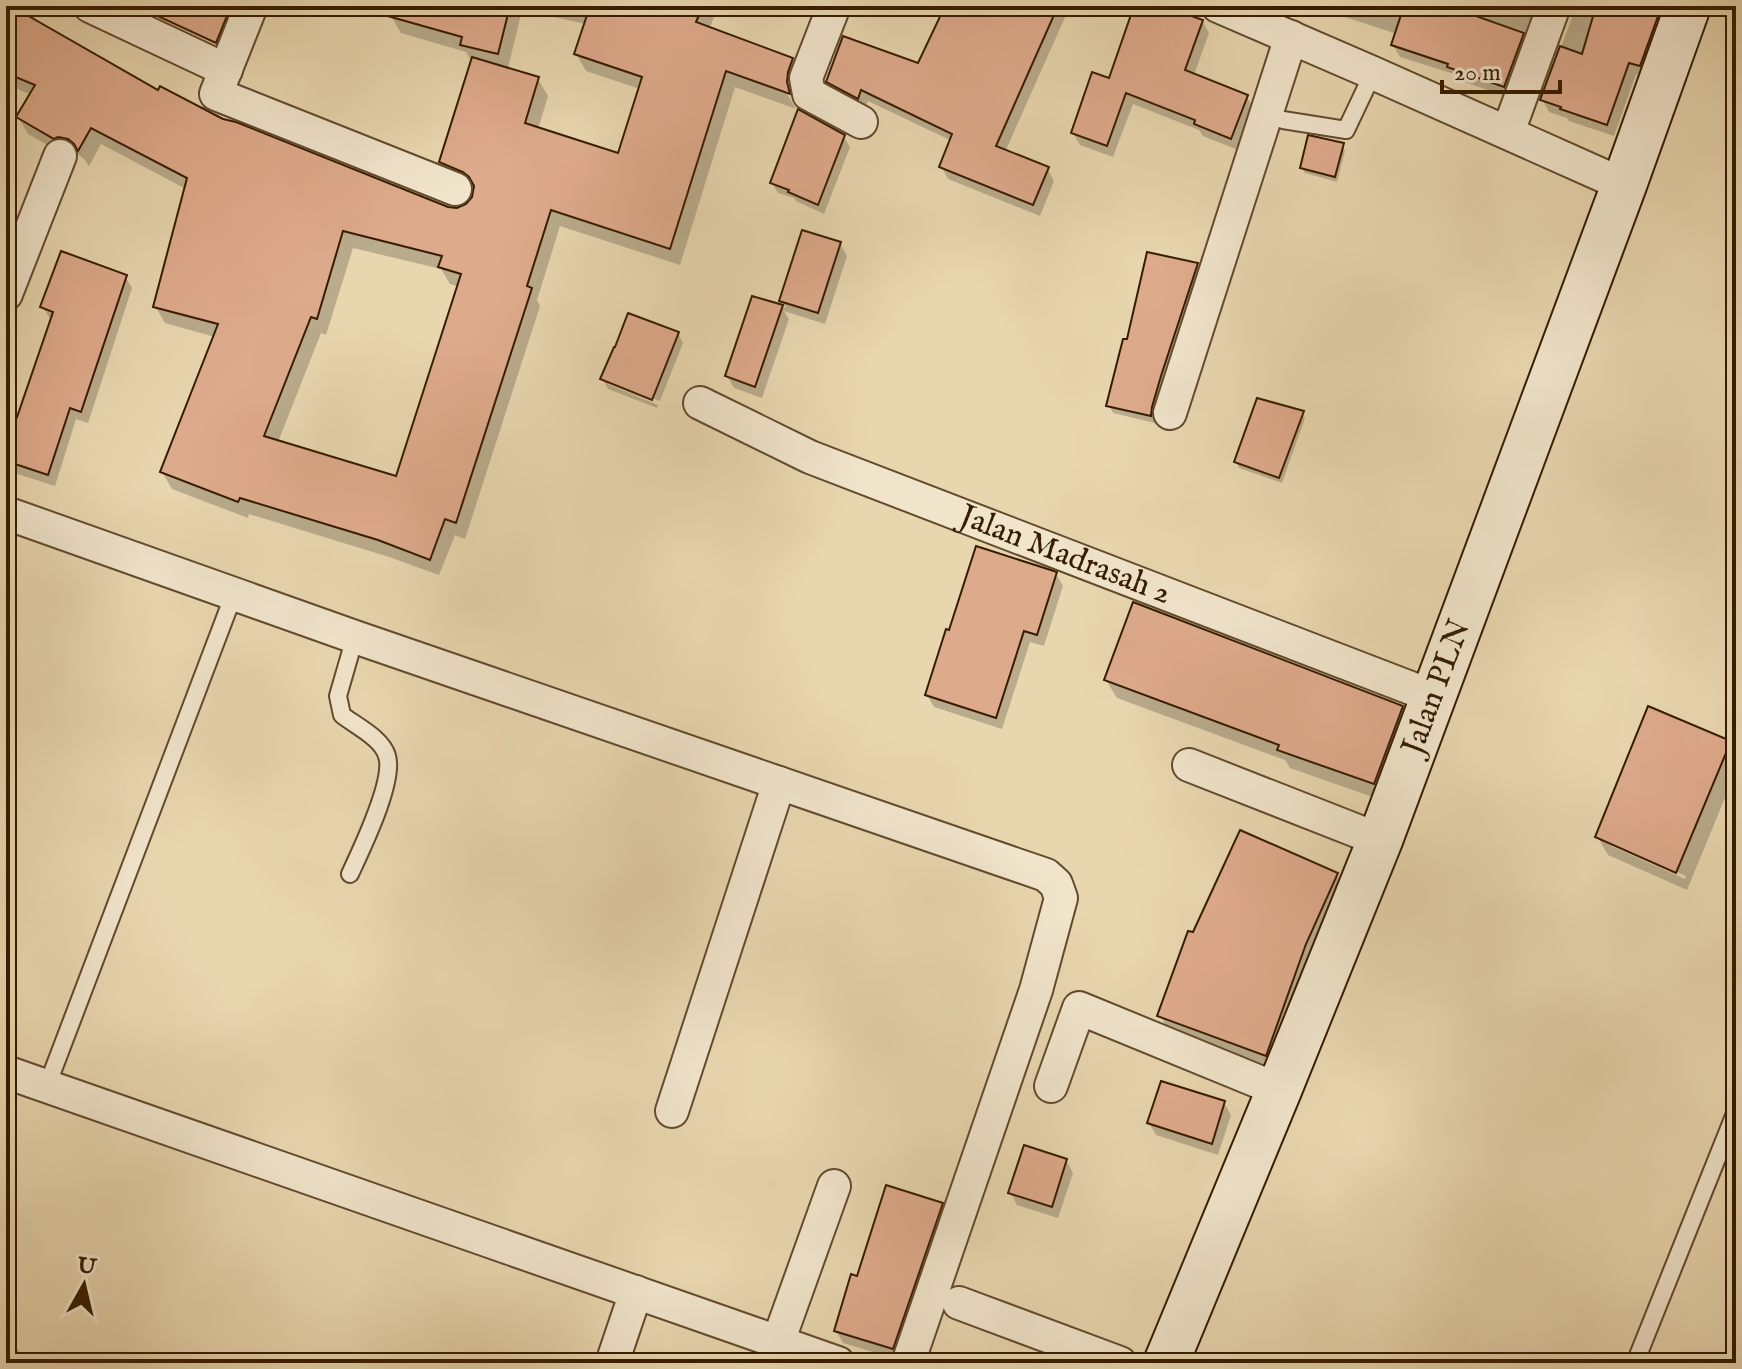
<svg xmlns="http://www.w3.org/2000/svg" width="1742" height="1369" font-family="'IM FELL English',serif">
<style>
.shadow{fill:#0003;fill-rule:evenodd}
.building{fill:#deaa8c;stroke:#361c00;stroke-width:2;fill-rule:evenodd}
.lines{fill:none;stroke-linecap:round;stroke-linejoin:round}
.lane-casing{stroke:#624a2c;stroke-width:20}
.street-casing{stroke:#624a2c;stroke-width:36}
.secondary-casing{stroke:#361c00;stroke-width:48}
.lane{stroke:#f0e4cb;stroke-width:16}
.street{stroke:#f0e4cb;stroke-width:32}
.secondary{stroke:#f0e4cb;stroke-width:44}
.labels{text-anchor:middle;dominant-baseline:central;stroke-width:6;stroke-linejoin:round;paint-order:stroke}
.street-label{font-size:32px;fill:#361c00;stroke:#f0e4cb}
</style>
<rect width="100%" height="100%" fill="#e8d6af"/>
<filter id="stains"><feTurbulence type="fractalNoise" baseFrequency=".0025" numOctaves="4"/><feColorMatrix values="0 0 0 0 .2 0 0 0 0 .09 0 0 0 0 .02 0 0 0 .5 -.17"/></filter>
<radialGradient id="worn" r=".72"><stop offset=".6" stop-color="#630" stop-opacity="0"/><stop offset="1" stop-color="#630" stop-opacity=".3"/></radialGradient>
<g class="shadow">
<path d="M6,6H13L33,15L39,24L159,93L222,121L447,209L457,210L467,206L475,196L474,188L451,179L441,162L472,63L466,52L401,33L391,16L394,6H719L709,29L792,60L802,77L796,102L786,85L783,87L796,109L735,87L680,265L560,226L537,300L540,306L465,539L455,535L439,575L389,557L249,514L248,518L172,489L162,472L215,337L165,323L155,306L186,189L101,144L89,166L85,160L79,155H65L28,134L18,117L31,95L6,84ZM522,10L586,24L576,54L586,71L640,89L619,155L538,129L548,96L538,79L508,68ZM353,248L441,269L450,284L459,287L397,479L278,442L321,333L326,335Z"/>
<polygon points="138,6 244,6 225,49"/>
<polygon points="935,6 1070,6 1005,152 1047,168 1054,181 1040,216 948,179 941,166 952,141 868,101 865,110 835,94 828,81 918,65 946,10"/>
<polygon points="1136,6 1157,6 1202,21 1209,33 1194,75 1247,97 1254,109 1238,150 1203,136 1199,130 1133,104 1113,157 1080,145 1073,133 1111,80"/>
<polygon points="1336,6 1454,6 1480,14 1483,6 1547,6 1511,98 1456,79 1454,74 1400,57 1393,45 1397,34 1342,16"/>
<polygon points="1574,6 1670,6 1646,78 1636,74 1614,136 1569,121 1567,118 1549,112 1542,99 1574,12"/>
<polygon points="844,137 850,147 824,214 796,201 794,198 778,193 772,183"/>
<polygon points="1342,145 1345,151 1337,182 1305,173 1302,167"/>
<polygon points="840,244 847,256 825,324 784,311 789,319 762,398 734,388 727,376 754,298 786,308 781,300"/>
<polygon points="1197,265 1201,273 1155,416 1155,423 1113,413 1109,405 1128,342"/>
<polygon points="125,276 132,288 88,423 76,419 55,486 8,471 6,467 6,442 18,419 52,320 50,319 43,307"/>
<polygon points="678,333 683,343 660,401 608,380 608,384 658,405 657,408 608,389 603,379"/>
<polygon points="1302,413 1305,418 1282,483 1239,468 1236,462"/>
<polygon points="1056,574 1063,586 1044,646 1030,642 1002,729 934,707 927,695"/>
<polygon points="1106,680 1402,707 1413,726 1384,801 1290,768 1285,760 1117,698"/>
<path d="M1729,743L1736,754V771L1687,890L1608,855L1597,836ZM1609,841L1686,876L1685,879L1609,845Z"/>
<polygon points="1336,875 1347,893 1276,1073 1170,1034 1160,1015 1194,935"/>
<polygon points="1224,1103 1231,1115 1218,1155 1156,1135 1149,1123"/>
<polygon points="1066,1160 1073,1173 1058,1218 1017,1205 1010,1192"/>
<polygon points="942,1205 949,1217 899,1360 843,1343 836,1331 859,1278"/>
<polygon points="6,1337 12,1339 22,1357 20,1363 6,1363"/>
</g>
<g class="building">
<path d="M6,6H11L158,90L160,86L223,119L236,122L448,207L457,208L466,204L472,197L474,186L469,177L463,172L439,162L472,57L539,77L525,123L618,153L642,77L574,54L590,6H703L696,22L793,58L788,72L787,82L790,94L726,71L670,249L551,210L527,286L532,288L456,523L445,519L430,560L378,540L240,498L238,502L160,472L218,324L153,307L187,178L91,128L78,151L74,144L68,139L58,137L54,139L16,117L35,85L6,73ZM343,231L442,256L438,267L461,274L396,476L264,436L311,317L317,319Z"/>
<polygon points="136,6 231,6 216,43"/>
<polygon points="385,6 510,6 498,54 460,45 462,37 384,15"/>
<polygon points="945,6 1058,6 996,146 1049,167 1033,205 939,167 952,134 861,90 858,99 826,82 843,36 918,63"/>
<polygon points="1134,6 1163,6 1203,20 1185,70 1248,95 1231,139 1194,124 1195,120 1126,93 1107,146 1071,133 1092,72 1109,78"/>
<polygon points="1404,6 1448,6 1524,33 1504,87 1447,67 1448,64 1391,45"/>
<polygon points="1596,6 1625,6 1658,16 1640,66 1629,63 1607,125 1560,109 1561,107 1540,100 1560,46 1582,54"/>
<polygon points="798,109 845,135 818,205 788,192 789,190 770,183"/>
<polygon points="1308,135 1344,143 1335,177 1300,168"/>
<polygon points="802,230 841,242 818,313 779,301"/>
<polygon points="61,251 127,275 81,412 70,408 48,475 6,461 6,436 13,415 17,417 53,312 40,307"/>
<polygon points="1147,252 1198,263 1161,376 1152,407 1151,416 1106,406 1123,339 1127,339"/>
<polygon points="752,296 783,305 755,387 725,376"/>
<polygon points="628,313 679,332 652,400 600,379 614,347 615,347"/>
<polygon points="1257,398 1304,411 1279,478 1234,462"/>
<polygon points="976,546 1057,572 1037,635 1024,631 996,718 925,695 946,629 949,630"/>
<polygon points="1133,602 1403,706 1374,784 1277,750 1279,745 1104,680"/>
<polygon points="1648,706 1731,741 1676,873 1595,837"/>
<polygon points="1240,830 1338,873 1306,944 1266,1056 1157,1016 1188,931 1193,932"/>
<polygon points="1161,1081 1225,1101 1212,1144 1147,1123"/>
<polygon points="1024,1145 1067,1159 1052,1207 1008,1193"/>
<polygon points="886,1185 943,1203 893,1349 834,1331 851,1274 857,1276"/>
</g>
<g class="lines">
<g class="lane-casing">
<g id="lane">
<polyline points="1265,114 1283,120 1346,130 1373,73"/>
<path d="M350,874C361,850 395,781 387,756C382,738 356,726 342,715L338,696L355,637"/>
<polyline points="47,1086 234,594"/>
<polyline points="1635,1363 1736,1111"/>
</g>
</g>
<g class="street-casing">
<g id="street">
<polyline points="90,6 226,70"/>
<polyline points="251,6 216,94 455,189"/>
<polyline points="834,6 806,78 809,94 861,122"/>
<polyline points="1218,6 1373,73 1624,185"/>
<polyline points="1508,132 1554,6"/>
<polyline points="6,294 60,156"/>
<path id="s1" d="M700,403L810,457L1434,697"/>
<polyline points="1170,413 1291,37"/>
<polyline points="6,513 355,637 1046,875 1056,884 1061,898 1036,990 908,1363"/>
<polyline points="1189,765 1380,840"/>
<polyline points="6,1072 838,1363"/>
<polyline points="1051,1086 1079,1008 1279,1090"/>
<polyline points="672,1111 779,783"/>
<polyline points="959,1303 1120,1363"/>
<polyline points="778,1342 834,1186"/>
<polyline points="612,1363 636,1292"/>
</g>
</g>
<g class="secondary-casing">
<g id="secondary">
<path id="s2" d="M1166,1363L1279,1090L1380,840L1624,185L1688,6"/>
</g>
</g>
<use href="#lane" class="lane"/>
<use href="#street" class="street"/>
<use href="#secondary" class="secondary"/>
</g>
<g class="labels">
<g class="street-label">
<text stroke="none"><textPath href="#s1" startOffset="396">Jalan Madrasah 2</textPath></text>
<text stroke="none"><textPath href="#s2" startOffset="728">Jalan PLN</textPath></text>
</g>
</g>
<rect width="1742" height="1369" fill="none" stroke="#e8d6af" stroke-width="32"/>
<rect x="8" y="8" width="1726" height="1353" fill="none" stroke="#361c00" stroke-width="4"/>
<rect x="16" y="16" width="1710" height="1337" fill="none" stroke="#361c00" stroke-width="2"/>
<g transform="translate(84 1285) rotate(8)" stroke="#f0e4cb" stroke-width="6" paint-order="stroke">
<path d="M0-6L14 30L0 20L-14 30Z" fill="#361c00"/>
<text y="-12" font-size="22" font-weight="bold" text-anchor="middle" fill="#361c00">U</text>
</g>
<path d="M1442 80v12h118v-12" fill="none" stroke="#361c00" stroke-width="4"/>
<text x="1454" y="80" font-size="24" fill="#361c00" stroke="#f0e4cb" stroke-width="6" paint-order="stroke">20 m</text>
<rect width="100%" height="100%" filter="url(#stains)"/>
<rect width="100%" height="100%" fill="url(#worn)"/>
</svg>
